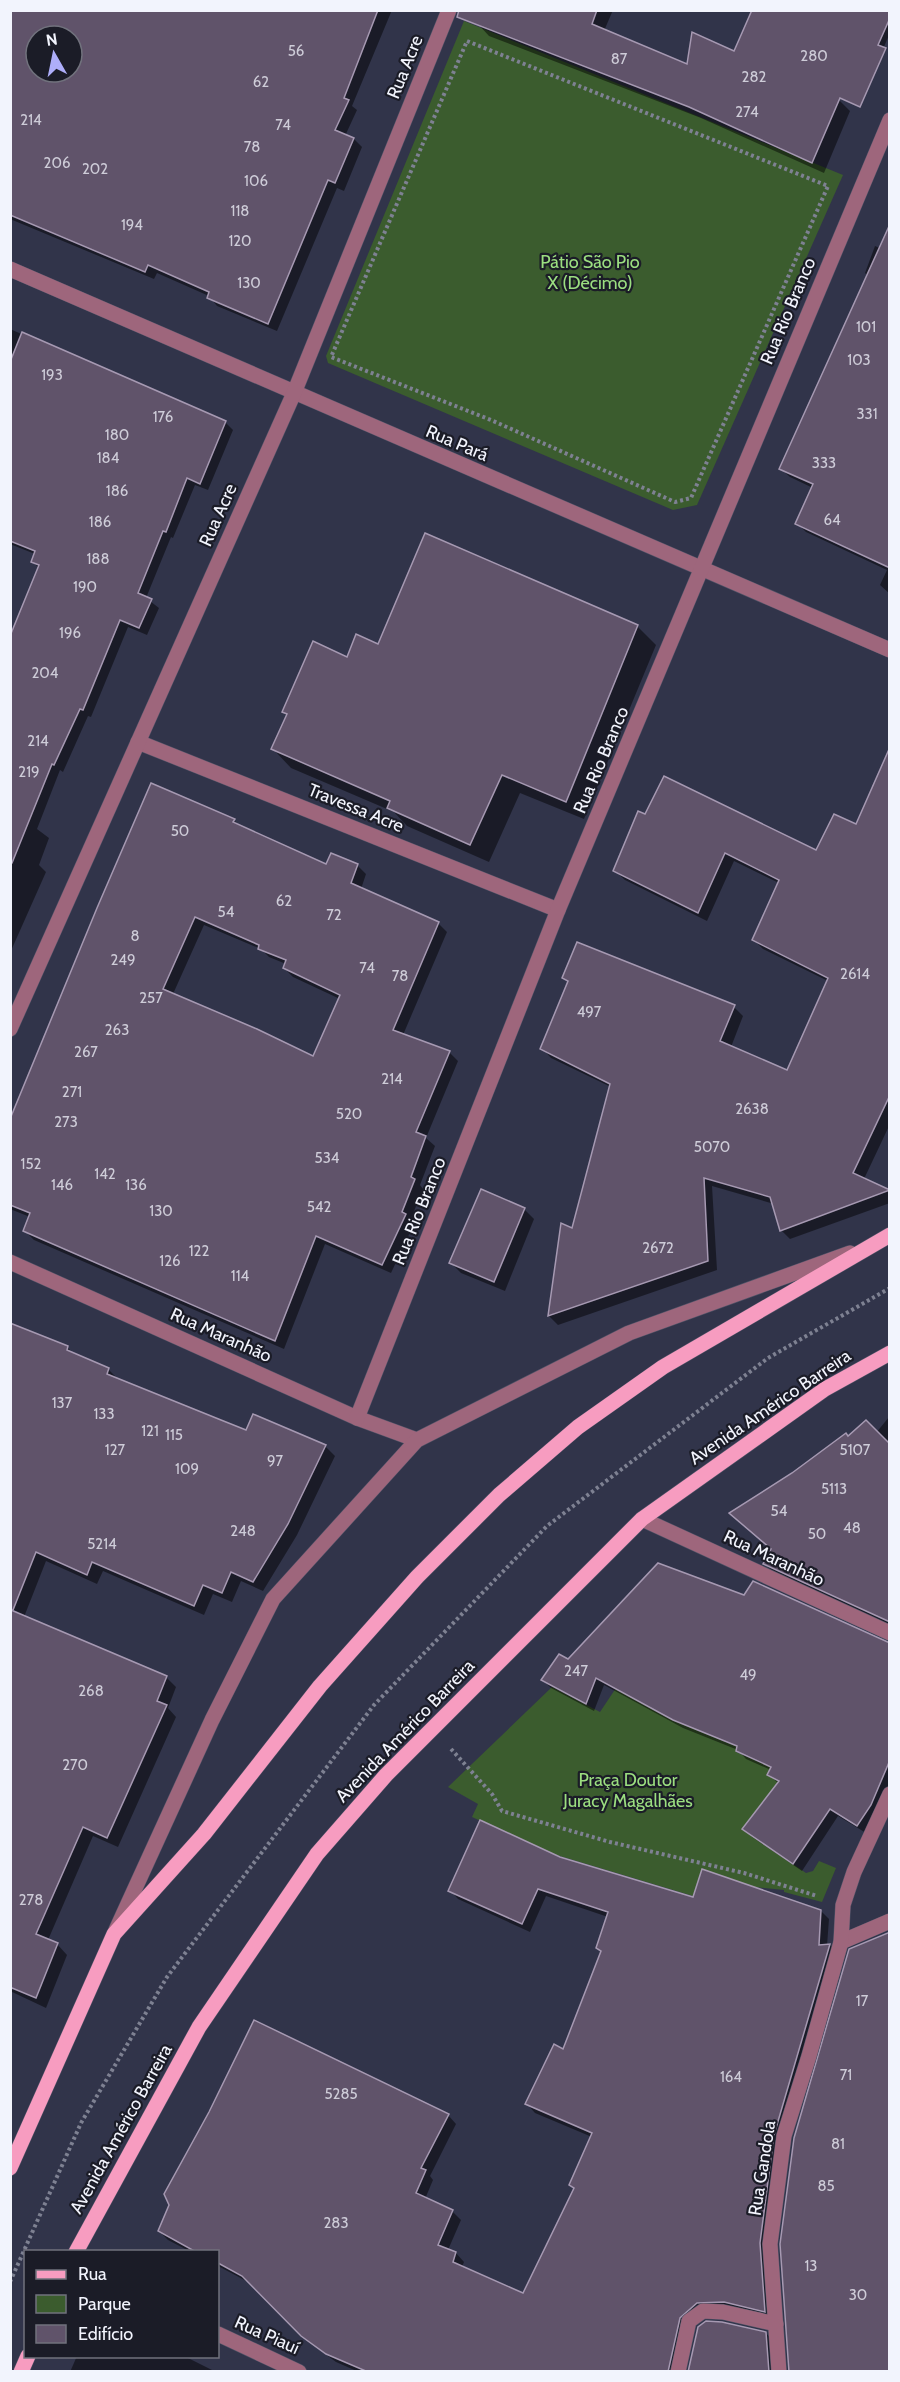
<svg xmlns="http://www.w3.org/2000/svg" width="900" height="2382" font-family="Cabin,sans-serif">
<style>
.green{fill:#3b5c2e}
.shadow{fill:#0007;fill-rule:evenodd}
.building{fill:#60536a;stroke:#a699b2;stroke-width:1.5;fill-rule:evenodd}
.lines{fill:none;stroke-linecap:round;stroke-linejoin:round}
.minor-casing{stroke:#505367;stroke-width:16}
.major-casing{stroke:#505367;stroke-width:16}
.path{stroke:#7e8192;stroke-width:4;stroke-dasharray:3 3;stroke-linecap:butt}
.minor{stroke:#9e667c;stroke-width:15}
.major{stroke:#f79cc0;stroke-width:15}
.labels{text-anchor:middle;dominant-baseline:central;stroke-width:4.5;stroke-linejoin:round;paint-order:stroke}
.number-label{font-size:15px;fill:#ceccd8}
.street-label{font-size:18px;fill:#f2f4fd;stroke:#1b1c27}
.park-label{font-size:18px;fill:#9bde80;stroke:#1b1c27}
</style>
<rect width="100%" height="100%" fill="#31344a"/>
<g class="green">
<polygon points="464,21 843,175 697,505 673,510 328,363 326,356"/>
<polygon points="620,1682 645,1705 667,1717 672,1708 737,1746 736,1752 771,1767 767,1775 779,1781 742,1829 806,1873 813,1871 819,1861 836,1868 822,1902 784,1892 784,1890 745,1886 702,1870 693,1896 553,1854 472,1817 478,1804 448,1787 552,1687 600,1712"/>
</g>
<g class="shadow">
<path d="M10,10H392L352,106L357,110L345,136L354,139L362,147L344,191L337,188L277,331L217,306L209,296L157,273L154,279L10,219ZM36,36H72V72H36Z"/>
<polygon points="483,10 613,10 604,31 688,66 839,100 850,111 824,173 701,118 489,36 478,24"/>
<polygon points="781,10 890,17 890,33 880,56"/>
<polygon points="890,226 890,594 880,585 887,570 806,532 797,523 813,488 790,477 781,469 868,276 865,273 875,246 880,248"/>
<polygon points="10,329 225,422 233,430 208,490 195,485 173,538 171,537 146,598 159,608 147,635 128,627 91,717 88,716 63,772 60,770 37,829 49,838 39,865 46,872 10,953 10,640 40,569 33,562 35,554 10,544"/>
<polygon points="637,626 656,645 584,819 520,793 489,862 407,826 394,812 291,768 273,749 287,716 283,712 348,659 379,646"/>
<polygon points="890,751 890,1124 864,1179 890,1190 890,1203 790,1239 781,1230 774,1204 712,1186 717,1270 558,1325 549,1316 563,1226 573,1230 611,1087 551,1058 542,1048 569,983 564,978 734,1007 743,1016 731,1047 787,1072 828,981 763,949 754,940 779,883 734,861 707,921 625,880 615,871 639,813 816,852 857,827"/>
<path d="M234,820L241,827L327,866L357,865L366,874L361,889L438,923L447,932L403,1035L449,1052L458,1061L426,1138L435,1146L420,1185L423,1189L410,1221L414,1224L391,1273L325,1244L284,1349L34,1240L25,1231L30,1217L10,1209V1122ZM204,925L261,949L269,957L286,964L284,968L293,977L340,999L314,1058L173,994Z"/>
<polygon points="524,1209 534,1219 505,1291 461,1273 451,1263"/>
<polygon points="10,1323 67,1347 75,1355 108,1369 118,1379 247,1432 325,1446 335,1456 297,1535 263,1591 241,1581 232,1602 213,1594 204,1615 103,1571 97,1584 46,1561 24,1617 166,1677 176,1687 168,1708 176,1717 118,1847 93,1836 48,1940 57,1944 67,1955 46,2008 10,1991 10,1625 18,1612 10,1608"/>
<polygon points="889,1417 890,1625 772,1571 764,1563 848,1438 876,1433"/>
<polygon points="745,1597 890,1643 890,1787 879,1813 866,1833 838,1816 802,1871 752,1837 744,1829 779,1784 769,1775 771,1770 746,1759 738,1750 683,1728 604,1685 594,1711 551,1688 543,1680 568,1661"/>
<polygon points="559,1858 694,1898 821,1911 829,1919 827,1946 830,1945 838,1953 782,2144 773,2319 735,2310 692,2321 678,2372 359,2372 336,2362 312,2344 252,2284 218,2266 218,2252 191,2252 168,2240 159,2231 210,2113 448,2115 456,2124 430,2176 433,2180 425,2199 452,2211 461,2220 448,2250 456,2253 464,2262 462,2267 523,2295 575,2189 571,2185 592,2137 535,2113 527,2104 564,2051 602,1952 608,1917 546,1896 530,1932 458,1899 450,1890"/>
<polygon points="766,2333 774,2342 777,2372 690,2372"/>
<polygon points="77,2356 184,2356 216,2372 70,2372"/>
</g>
<g class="building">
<path d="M10,10H378L344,98L349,100L335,130L354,138L335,183L328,180L268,324L207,298L209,292L148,265L145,272L10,215ZM36,36H72V72H36Z"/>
<polygon points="459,10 597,10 592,24 687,64 692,32 734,51 752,10 890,10 890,18 878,45 886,48 860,107 840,98 812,163 689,107 457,17"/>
<polygon points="890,224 890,568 795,524 813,484 779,469"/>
<polygon points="22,332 226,421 200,484 187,478 166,532 163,531 138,593 152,599 139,628 120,620 83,710 80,709 54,765 52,764 12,863 10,863 10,636 39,565 31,562 35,551 10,541 10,362"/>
<polygon points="425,533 638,625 566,802 502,775 470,845 387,808 390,801 271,749 287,714 282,712 313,641 347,657 356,634 378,644"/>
<polygon points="890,747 890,1095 853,1173 890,1190 780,1231 770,1197 704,1178 708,1261 548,1316 561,1223 572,1228 610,1084 540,1049 568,981 562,978 577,942 735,1005 720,1041 787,1070 828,978 752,940 779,880 725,853 698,913 613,871 638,811 645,814 664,776 816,850 834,814 856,824"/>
<path d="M151,783L235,819L233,822L326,864L331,853L358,864L351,883L439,922L393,1030L450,1051L416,1132L426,1136L411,1177L415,1179L402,1212L406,1214L382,1265L316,1236L275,1341L23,1231L30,1213L10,1205V1119L97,908ZM195,917L259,945L258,949L286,960L283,968L340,995L313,1056L257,1029L163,989Z"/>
<polygon points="481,1189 525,1208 494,1282 449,1263"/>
<polygon points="10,1323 68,1346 67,1350 109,1368 107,1374 221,1420 246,1430 253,1414 326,1445 288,1524 253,1582 231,1572 222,1593 203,1585 194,1606 92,1562 87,1575 36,1552 13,1610 11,1610 167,1676 157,1701 167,1705 107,1838 83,1827 36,1934 58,1943 36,1998 12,1988 10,1992"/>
<polygon points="866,1420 890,1444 890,1622 763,1564 771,1549 729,1513 792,1473 846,1433 848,1436"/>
<polygon points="658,1563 744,1595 753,1581 890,1643 890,1760 871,1805 857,1826 830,1809 793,1864 742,1829 779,1781 767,1775 771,1767 736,1751 737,1746 673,1720 596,1678 586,1704 541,1680 559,1654 568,1659"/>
<polygon points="480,1820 560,1857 693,1897 702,1869 821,1910 819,1945 830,1944 774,2135 760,2243 765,2312 724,2302 697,2303 680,2318 668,2372 368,2372 326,2354 301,2336 242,2276 218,2263 218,2252 196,2252 158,2231 169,2205 164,2194 209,2112 254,2020 449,2114 421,2168 426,2170 416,2193 453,2210 438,2245 456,2252 453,2262 523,2293 574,2188 569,2185 592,2133 525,2104 554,2044 563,2049 601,1951 596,1948 608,1912 538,1889 522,1924 448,1891"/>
<polygon points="890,1932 890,2372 789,2372 780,2244 794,2138 849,1949"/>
<polygon points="706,2321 722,2322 766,2332 769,2372 688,2372 698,2327"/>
</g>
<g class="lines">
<g class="minor-casing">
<g id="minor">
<polyline points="10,269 890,650"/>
<polyline points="138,742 558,910"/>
<polyline points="10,1029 294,393 449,10"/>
<polyline points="10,1262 357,1418 417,1440"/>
<polyline points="357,1418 558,910 890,120"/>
<polyline points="642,1519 890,1633"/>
<polyline points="116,1930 212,1720 273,1599 417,1440 629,1333 850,1253"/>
<polyline points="841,1942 890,1921"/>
<polyline points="218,2334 299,2372"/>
<polyline points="678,2372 689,2321 703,2311 723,2312 776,2324"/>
<polyline points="779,2372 770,2244 784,2136 809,2056 841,1942 843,1905 854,1872 890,1794"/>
</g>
</g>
<g class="major-casing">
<g id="major">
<polyline points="10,2168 114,1934 204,1834 320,1686 417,1577 499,1495 578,1427 663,1367 890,1235"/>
<polyline points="76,2252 199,2027 317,1854 386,1775 642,1519 825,1389 890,1353"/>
<polyline points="21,2372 28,2356"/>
</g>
</g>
<g class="path">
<polygon points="467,41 828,186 691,498 675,502 491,420 331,357"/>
<polyline points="451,1749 492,1794 502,1811 610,1842 744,1873 817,1896"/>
<polyline points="10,2282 81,2123 167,1977 374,1705 547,1526 768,1358 890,1288"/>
</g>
<use href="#minor" class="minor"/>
<use href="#major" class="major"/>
</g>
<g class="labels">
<g class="number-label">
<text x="296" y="51">56</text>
<text x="814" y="56">280</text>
<text x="619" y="59">87</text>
<text x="754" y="77">282</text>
<text x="261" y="82">62</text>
<text x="747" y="112">274</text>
<text x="31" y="120">214</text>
<text x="283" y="125">74</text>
<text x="252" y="147">78</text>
<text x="57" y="163">206</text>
<text x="95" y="169">202</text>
<text x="256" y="181">106</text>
<text x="240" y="211">118</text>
<text x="132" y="225">194</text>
<text x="240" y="241">120</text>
<text x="249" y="283">130</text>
<text x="866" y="327">101</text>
<text x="859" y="360">103</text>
<text x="52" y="375">193</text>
<text x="867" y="414">331</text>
<text x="163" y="417">176</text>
<text x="117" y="435">180</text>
<text x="108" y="458">184</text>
<text x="824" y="463">333</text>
<text x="117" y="491">186</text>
<text x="832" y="520">64</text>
<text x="100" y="522">186</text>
<text x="98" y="559">188</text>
<text x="85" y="587">190</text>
<text x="70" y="633">196</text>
<text x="45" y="673">204</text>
<text x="38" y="741">214</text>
<text x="29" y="772">219</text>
<text x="180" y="831">50</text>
<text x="284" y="901">62</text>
<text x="226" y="912">54</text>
<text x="334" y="915">72</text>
<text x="135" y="936">8</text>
<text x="123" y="960">249</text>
<text x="367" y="968">74</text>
<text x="855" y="974">2614</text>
<text x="400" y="976">78</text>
<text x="151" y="998">257</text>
<text x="589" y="1012">497</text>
<text x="117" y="1030">263</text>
<text x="86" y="1052">267</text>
<text x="392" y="1079">214</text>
<text x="72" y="1092">271</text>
<text x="752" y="1109">2638</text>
<text x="349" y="1114">520</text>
<text x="66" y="1122">273</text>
<text x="712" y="1147">5070</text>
<text x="327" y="1158">534</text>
<text x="31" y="1164">152</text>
<text x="105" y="1174">142</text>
<text x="62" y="1185">146</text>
<text x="136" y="1185">136</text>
<text x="319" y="1207">542</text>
<text x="161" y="1211">130</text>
<text x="658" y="1248">2672</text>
<text x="199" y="1251">122</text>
<text x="170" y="1261">126</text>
<text x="240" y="1276">114</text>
<text x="62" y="1403">137</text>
<text x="104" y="1414">133</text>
<text x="150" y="1431">121</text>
<text x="174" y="1435">115</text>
<text x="115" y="1450">127</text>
<text x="855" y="1450">5107</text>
<text x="275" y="1461">97</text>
<text x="187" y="1469">109</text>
<text x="834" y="1489">5113</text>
<text x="779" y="1511">54</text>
<text x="852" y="1528">48</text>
<text x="243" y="1531">248</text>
<text x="817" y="1534">50</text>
<text x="102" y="1544">5214</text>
<text x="576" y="1671">247</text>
<text x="748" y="1675">49</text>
<text x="91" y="1691">268</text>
<text x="75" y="1765">270</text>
<text x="31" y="1900">278</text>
<text x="862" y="2001">17</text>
<text x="846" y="2075">71</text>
<text x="731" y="2077">164</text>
<text x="341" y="2094">5285</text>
<text x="838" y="2144">81</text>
<text x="826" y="2186">85</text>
<text x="336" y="2223">283</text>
<text x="811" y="2266">13</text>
<text x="858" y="2295">30</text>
</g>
<g class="street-label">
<text transform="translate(405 67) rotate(-68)">Rua Acre</text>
<text transform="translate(788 311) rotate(-67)">Rua Rio Branco</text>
<text transform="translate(457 443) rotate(23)">Rua Pará</text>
<text transform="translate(218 515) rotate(-66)">Rua Acre</text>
<text transform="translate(601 760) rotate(-67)">Rua Rio Branco</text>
<text transform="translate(356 808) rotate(22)">Travessa Acre</text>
<text transform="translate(419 1211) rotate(-68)">Rua Rio Branco</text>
<text transform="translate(221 1335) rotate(24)">Rua Maranhão</text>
<text transform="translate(770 1407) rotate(-34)">Avenida Américo Barreira</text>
<text transform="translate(774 1558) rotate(25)">Rua Maranhão</text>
<text transform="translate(405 1731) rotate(-46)">Avenida Américo Barreira</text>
<text transform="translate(121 2129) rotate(-61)">Avenida Américo Barreira</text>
<text transform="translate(762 2168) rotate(-81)">Rua Gandola</text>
<text transform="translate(267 2335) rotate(24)">Rua Piauí</text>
</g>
<g class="park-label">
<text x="590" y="262">Pátio São Pio<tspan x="590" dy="21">X (Décimo)</tspan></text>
<text x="628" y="1780">Praça Doutor<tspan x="628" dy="21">Juracy Magalhães</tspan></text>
</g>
</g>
<rect width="900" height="2382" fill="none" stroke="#f2f4fd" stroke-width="24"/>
<rect x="24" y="2250" width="195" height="108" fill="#1b1c27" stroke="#71727d" stroke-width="1.5"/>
<rect x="36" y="2270" width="30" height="9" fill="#f79cc0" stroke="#71727d" stroke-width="1.5"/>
<text x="78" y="2280" font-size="18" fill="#f2f4fd">Rua</text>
<rect x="36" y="2295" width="30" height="18" fill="#3b5c2e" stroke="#71727d" stroke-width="1.5"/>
<text x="78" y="2310" font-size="18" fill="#f2f4fd">Parque</text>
<rect x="36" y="2325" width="30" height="18" fill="#60536a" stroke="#71727d" stroke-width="1.5"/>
<text x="78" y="2340" font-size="18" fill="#f2f4fd">Edifício</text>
<g transform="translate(54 54) rotate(351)"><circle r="28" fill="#1b1c27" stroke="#71727d" stroke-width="1.5"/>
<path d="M0-4.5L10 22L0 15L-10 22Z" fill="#aeaefa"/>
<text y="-9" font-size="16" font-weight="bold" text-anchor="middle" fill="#f2f4fd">N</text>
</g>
</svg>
